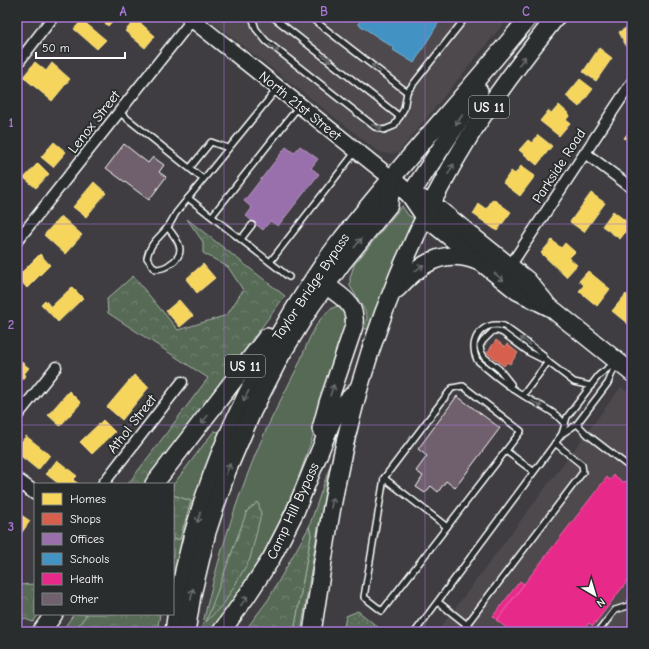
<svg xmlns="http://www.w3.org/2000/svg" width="649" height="649" font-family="'Comic Neue',sans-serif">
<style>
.built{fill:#4d484e}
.grass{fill:#566b56;stroke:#aab5aa}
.forest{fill:url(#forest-crowns);stroke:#aab5aa}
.park{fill:url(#park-dots);stroke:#aab5aa}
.homes{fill:#f6d55c;stroke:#f9e28d}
.shops{fill:#d6604d;stroke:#e29082}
.offices{fill:#9970ab;stroke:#b89bc4}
.schools{fill:#4393c3;stroke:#7bb3d5}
.health{fill:#e7298a;stroke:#ee69ad}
.building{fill:#6f616d;stroke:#fff}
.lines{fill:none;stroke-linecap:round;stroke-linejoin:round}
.service-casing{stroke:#fff;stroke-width:8}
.minor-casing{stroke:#fff;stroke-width:13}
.tertiary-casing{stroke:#fff;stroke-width:16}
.secondary-casing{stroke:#fff;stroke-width:18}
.primary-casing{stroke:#fff;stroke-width:20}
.service{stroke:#2a2d2e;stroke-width:5}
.minor{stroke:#2a2d2e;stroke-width:10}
.tertiary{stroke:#2a2d2e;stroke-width:13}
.secondary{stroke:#2a2d2e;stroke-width:15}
.primary{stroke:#2a2d2e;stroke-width:17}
.oneway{stroke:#6a6c6d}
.grid{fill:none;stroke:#a976d5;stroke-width:1;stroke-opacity:0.55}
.labels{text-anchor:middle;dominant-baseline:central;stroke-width:4;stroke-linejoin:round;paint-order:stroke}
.shield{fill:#2a2d2e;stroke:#bfc0c0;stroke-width:1}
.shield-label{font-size:13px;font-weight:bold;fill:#fff}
.street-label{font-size:14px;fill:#fff;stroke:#2a2d2e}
.neatline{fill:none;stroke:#a976d5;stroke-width:1.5}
.grid-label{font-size:13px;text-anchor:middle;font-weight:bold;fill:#a976d5}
</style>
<defs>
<pattern id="forest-crowns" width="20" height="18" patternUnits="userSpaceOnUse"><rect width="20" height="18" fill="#566b56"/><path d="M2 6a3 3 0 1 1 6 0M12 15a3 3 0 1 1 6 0" fill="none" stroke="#6f816f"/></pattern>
<pattern id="park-dots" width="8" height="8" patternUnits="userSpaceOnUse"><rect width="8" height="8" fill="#566b56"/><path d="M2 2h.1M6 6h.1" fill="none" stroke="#6f816f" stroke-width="1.8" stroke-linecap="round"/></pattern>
</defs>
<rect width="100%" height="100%" fill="#3f3d41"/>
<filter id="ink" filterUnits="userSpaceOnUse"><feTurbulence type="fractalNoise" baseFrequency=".025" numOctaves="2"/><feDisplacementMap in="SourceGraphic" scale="8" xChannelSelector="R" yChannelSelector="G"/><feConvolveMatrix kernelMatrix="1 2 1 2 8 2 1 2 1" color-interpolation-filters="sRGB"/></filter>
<g filter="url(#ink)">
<g class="built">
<polygon points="206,17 509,17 399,152 389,154 379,152"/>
<polygon points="621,387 632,395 632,632 437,632"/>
</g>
<g class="grass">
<polygon points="402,206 408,215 418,221 372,331 364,328 367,318 365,311 350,286 350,278 354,265"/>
<path d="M337,306C346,311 348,316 346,326L315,430L297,482L277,528L258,564L218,622L208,632H201C214,573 231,514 254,458C266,427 282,398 297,368C306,349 315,314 337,306Z"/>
<polygon points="214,431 219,432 182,549 173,585 173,539 180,539 191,501 173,495 173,485"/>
<polygon points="330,466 334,468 318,528 301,632 294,632 311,535 309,527"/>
<polygon points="74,614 87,614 74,632 61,632"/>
</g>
<g class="forest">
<polygon points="187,219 285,296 144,484 128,484 208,378 108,313 107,299 133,276 178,330 227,315 243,290 228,267 203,253 203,242"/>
<polygon points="173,495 191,501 180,539 173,539"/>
<polygon points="258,502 261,514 250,559 225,602 206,622 247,511"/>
<polygon points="309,527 311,535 294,632 244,632 268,600"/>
<polygon points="35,584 35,614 39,614 33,622 17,616 17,585"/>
<polygon points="87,614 160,614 157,632 74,632"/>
</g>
<polygon class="park" points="358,611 384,632 343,632 346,616"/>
<g class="homes">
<polygon points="98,17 116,17 108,26"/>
<polygon points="626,17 632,17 632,43 626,46 619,32 631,25"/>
<polygon points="136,19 155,36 145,48 125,31"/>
<polygon points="82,20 106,40 97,49 74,29"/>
<polygon points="599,48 612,58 596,81 583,72"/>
<polygon points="35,62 46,71 52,63 70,79 52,101 23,77"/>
<polygon points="580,79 593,89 579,107 566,96"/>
<polygon points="559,105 570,115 566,120 570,123 559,136 540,121 548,111 552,113"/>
<polygon points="632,128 632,144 624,138"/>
<polygon points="538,135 552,146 537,165 519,150 528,140 532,143"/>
<polygon points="54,142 66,152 53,167 41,157"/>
<polygon points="38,163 49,174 36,188 24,178"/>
<polygon points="521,166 535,176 520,196 503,183 511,171 515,174"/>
<polygon points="94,182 106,193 86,217 73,207"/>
<polygon points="591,193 605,203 584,232 570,222"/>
<polygon points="493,199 511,212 497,231 473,214 479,204 486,209"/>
<polygon points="613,211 631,225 620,239 602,226"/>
<polygon points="61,216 82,235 65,254 44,235"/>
<polygon points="552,240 561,248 565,243 575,252 569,258 577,265 566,277 541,253"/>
<polygon points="40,254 50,265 27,288 17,277"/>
<polygon points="203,264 215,278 197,293 186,279"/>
<polygon points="588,271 610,289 597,306 579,291 584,285 579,281"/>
<polygon points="72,287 83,298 58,322 41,304 45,300 51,307"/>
<polygon points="626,294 632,299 632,319 628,324 612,311"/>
<polygon points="179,300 193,316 180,327 166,311"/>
<polygon points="18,359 29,368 24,374 26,375 17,385"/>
<polygon points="134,375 149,387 122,420 107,407"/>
<polygon points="69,391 81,403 60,426 48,415"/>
<polygon points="103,420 115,432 92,454 80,442"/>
<polygon points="26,436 50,455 38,470 17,453 17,447"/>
<polygon points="57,460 77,476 73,480 79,484 59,484 46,474"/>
<polygon points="17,512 30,521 20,535 17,533"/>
</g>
<polygon class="shops" points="496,340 505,347 507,344 518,353 510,364 507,362 504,366 487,353"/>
<polygon class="offices" points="300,146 318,159 311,168 319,174 278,226 270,221 263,230 246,216 252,208 244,201 286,147 294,153"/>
<g class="schools">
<polygon points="341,17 358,17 352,21 343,20"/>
<polygon points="362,17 442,17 414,63 393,50 394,48 358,24"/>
</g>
<g class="health">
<polygon points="614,475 623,482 632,480 632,575 593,626 589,623 582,632 512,632 496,620 607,477 610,480"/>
<polygon points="520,581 524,584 497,620 493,616"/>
</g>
<g class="building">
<polygon points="124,144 148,163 153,157 164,165 159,172 166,177 149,200 106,168"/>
<polygon points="457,396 500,428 455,488 446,481 438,492 431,486 425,493 416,487 423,476 416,471 427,456 418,449"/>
</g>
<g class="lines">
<g class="service-casing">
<g id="service">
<polyline points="252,17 256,29 266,41 375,127 384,130 394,126 404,109 407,92 466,17"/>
<polyline points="273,17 400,117"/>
<polyline points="310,17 407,92"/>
<polyline points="119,112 203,179"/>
<polyline points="190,168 211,142 228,148"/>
<polyline points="188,198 289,277"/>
<polyline points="212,216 299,106"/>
<path d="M168,228C178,240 188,253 170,264C165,268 161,269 155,269L147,258C150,243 157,240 166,229C170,225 173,218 176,213L277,89"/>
<polyline points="241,239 252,225"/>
<polyline points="270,262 356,151"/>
<polyline points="511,384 499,369 484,357 481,351 480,346 483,341 493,331 498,331 503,333 530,353 548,362 523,395"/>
<polygon points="463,386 521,431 382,611 364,597 384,478 452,388"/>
<polyline points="577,424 588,435 632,469"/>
<path d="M565,425C556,411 538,405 524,396C508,386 491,373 477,360C467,340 483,320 504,326L541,353L548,362L574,382L591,386"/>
<polyline points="562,434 567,417 599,375 615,363"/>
<polyline points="506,451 533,471"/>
<polyline points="629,467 632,481"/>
<polyline points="384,478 447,527"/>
<polyline points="438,602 476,632"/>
<polyline points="415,632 562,434 577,424 608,383 616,364"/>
<polyline points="461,632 583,472 582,465 555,443"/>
<polyline points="598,632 615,610 628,606 632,601"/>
</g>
</g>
<g class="minor-casing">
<g id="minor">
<polyline points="17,64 53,17"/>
<polyline points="585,153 632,188"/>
<polyline points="17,241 192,20"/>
<polyline points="510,266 632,82"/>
<polyline points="17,416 56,367"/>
<polyline points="103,484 182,382"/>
</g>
</g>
<g class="tertiary-casing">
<polyline id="tertiary" points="17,480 35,493"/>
</g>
<g class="secondary-casing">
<polyline id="secondary" points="189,17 391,178"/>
</g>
<g class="primary-casing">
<g id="primary">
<polyline points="391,178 410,195 425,217 517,291 551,308 632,373"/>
<polyline points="410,195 479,91"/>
<polyline points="422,199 432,204 527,280 545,302"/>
<path d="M397,289C419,265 443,247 477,261"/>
<path d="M321,429L328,403L354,326C357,303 341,297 326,285"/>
<polyline points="154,484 267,337"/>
<polyline points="41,632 54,614"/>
<path d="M174,632C187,517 234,406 295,308C310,285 324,261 342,239C401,163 468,93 529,17"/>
<polyline points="186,632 192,595 207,532 227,471 252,412 281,355 311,306 342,263 389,205 391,178"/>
<polyline points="221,632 246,597 271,559 295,512 332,421 341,407 358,389"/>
<path d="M312,632C323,563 332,494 349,426C373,327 415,224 469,137C495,95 525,56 556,17"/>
</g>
</g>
<use href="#service" class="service"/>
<use href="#minor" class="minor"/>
<use href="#tertiary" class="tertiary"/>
<use href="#secondary" class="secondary"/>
<use href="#primary" class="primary"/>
</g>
<defs><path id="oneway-shaft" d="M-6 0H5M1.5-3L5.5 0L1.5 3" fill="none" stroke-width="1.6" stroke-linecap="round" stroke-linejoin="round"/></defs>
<g class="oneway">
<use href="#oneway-shaft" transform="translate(274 48) rotate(38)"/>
<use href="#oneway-shaft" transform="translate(326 58) rotate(38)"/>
<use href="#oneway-shaft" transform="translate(522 61) rotate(-53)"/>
<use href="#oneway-shaft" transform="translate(376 68) rotate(-142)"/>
<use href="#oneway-shaft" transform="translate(459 120) rotate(123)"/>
<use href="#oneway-shaft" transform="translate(377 127) rotate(25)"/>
<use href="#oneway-shaft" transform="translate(451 169) rotate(-61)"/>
<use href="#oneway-shaft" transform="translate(358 243) rotate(-51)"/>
<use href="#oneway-shaft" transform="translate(419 268) rotate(-36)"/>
<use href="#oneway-shaft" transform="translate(499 277) rotate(39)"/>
<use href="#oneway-shaft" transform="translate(525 341) rotate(-143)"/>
<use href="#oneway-shaft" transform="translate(332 390) rotate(-71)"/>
<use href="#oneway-shaft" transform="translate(246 396) rotate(117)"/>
<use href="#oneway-shaft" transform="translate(537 404) rotate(31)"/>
<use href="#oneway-shaft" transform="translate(205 419) rotate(127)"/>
<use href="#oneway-shaft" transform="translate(228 469) rotate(-69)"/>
<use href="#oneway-shaft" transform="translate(332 503) rotate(-79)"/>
<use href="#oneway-shaft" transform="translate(199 517) rotate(106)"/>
<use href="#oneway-shaft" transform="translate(192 594) rotate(-79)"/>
<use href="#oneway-shaft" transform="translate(244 601) rotate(-55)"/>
</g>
</g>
<path class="grid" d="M224,17V632M425,17V632M17,224H632M17,425H632"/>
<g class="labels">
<g class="shield">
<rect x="469" y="96" width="40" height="22" rx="3"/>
<rect x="225" y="355" width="40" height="22" rx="3"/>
</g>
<g class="shield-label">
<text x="489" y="107">US 11</text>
<text x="245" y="366">US 11</text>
</g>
<g class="street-label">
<text transform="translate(300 106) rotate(39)">North 21st Street</text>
<text transform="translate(94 122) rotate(-52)">Lenox Street</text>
<text transform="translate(559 166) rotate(-57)">Parkside Road</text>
<text transform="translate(311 287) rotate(-56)">Taylor Bridge Bypass</text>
<text transform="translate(132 424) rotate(-52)">Athol Street</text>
<text transform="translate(293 511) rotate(-65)">Camp Hill Bypass</text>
</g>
</g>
<rect width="649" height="649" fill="none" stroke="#2a2d2e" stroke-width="44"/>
<rect x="34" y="483" width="140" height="132" fill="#2a2d2e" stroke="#7f8182"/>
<rect x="42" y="493" width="20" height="12" fill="#f6d55c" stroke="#7f8182"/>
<text x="70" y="503" font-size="12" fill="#ffffff">Homes</text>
<rect x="42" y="513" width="20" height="12" fill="#d6604d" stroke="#7f8182"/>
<text x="70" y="523" font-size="12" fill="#ffffff">Shops</text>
<rect x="42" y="533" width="20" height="12" fill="#9970ab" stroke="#7f8182"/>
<text x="70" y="543" font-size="12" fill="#ffffff">Offices</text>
<rect x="42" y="553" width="20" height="12" fill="#4393c3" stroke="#7f8182"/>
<text x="70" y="563" font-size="12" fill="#ffffff">Schools</text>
<rect x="42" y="573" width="20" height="12" fill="#e7298a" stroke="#7f8182"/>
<text x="70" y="583" font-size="12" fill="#ffffff">Health</text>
<rect x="42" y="593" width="20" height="12" fill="#6f616d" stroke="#7f8182"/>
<text x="70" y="603" font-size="12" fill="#ffffff">Other</text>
<g transform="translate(595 595) rotate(142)" stroke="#2a2d2e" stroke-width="3" paint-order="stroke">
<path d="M0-3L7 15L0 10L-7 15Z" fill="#ffffff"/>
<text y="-6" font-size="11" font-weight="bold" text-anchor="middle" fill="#ffffff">N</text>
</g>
<path d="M36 52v6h89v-6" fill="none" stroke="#ffffff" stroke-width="2"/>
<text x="42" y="52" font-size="12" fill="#ffffff" stroke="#2a2d2e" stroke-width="3" paint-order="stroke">50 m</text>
<rect x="22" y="22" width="605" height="605" class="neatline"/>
<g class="grid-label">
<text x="123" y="16">A</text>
<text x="324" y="16">B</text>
<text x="526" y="16">C</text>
<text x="11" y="127">1</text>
<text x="11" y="329">2</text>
<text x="11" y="531">3</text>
</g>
</svg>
